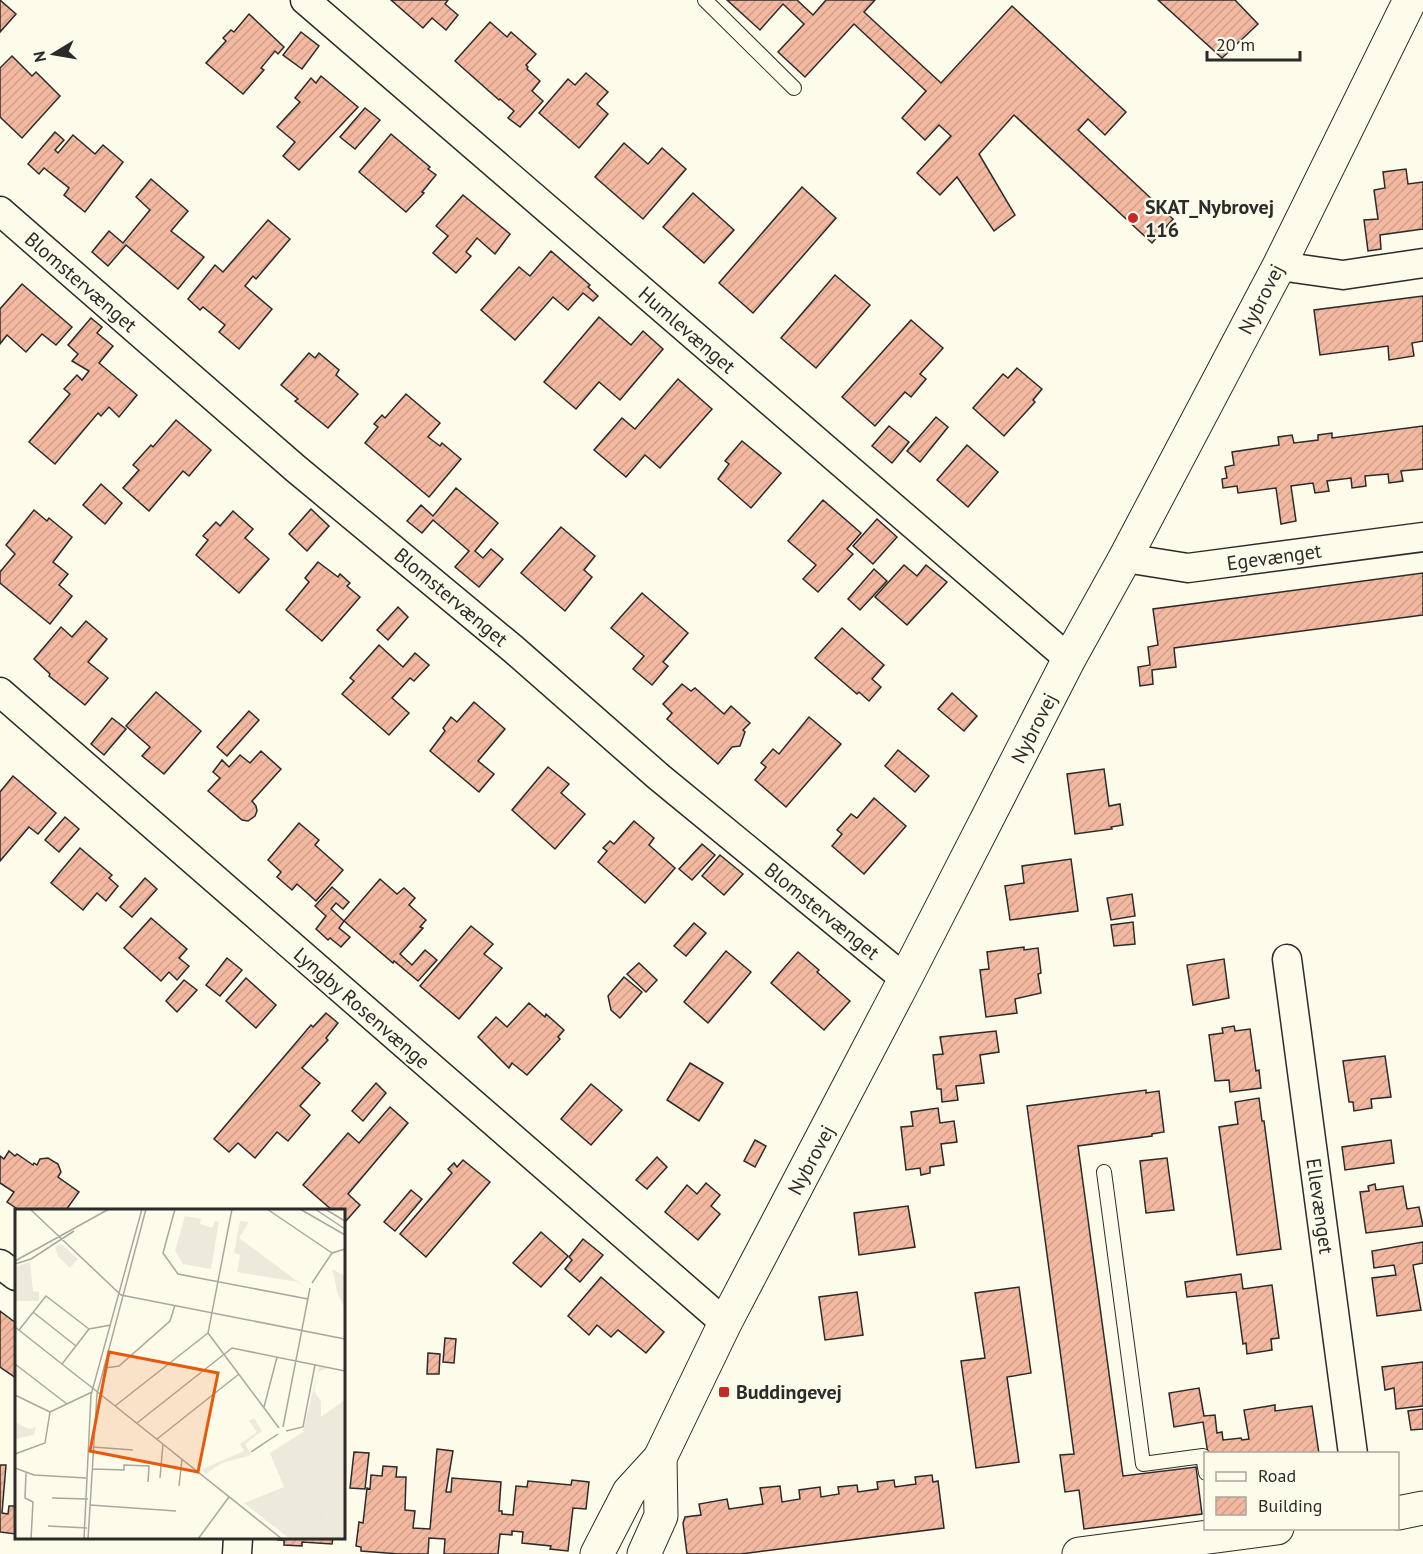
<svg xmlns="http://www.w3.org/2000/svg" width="1423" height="1554" font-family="'PT Sans',sans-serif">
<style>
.building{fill:url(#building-hatch);stroke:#2b2b2b;stroke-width:1.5}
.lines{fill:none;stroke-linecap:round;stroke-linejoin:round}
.lane-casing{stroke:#2b2b2b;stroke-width:16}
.street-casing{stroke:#2b2b2b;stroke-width:31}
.secondary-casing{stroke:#2b2b2b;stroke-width:35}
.primary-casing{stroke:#2b2b2b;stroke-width:35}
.lane{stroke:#fdfbea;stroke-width:14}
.street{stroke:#fdfbea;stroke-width:28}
.secondary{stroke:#fdfbea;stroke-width:33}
.primary{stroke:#fdfbea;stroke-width:33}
.poi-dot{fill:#c62828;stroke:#fdfbea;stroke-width:2}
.labels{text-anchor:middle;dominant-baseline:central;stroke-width:4.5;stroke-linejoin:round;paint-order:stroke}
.poi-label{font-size:20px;font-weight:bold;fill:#2b2b2b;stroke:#fdfbea;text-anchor:start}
.street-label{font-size:20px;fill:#2b2b2b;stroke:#fdfbea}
.inset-road{fill:none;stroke:#a9a89e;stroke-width:1.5}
.view{fill:#e8590c;fill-opacity:0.15;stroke:#e8590c;stroke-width:3}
.inset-edge{fill:none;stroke:#2b2b2b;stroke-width:3}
</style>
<defs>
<pattern id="building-hatch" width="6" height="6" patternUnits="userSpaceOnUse" patternTransform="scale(1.5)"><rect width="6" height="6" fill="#f2b8a0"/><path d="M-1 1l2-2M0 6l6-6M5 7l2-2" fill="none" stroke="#d09e8a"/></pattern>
</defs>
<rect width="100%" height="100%" fill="#fdfbea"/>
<g class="building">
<polygon points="0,0 16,14 0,32"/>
<polygon points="391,0 448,0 445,4 458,15 446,30 432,18 423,28"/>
<polygon points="727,0 797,0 813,15 826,0 875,0 864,12 941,83 1012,6 1126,112 1105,135 1088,119 1078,130 1173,219 1152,243 1014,115 979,154 1015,215 994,231 957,177 940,195 917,173 951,136 939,125 925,140 902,118 926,91 854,24 805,77 778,52 804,24 783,4 760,30"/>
<polygon points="1158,0 1235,0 1258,24 1222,58"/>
<polygon points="249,14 284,47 278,54 275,51 261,68 264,70 243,94 206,63 226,41 223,38 231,30 234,32"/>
<polygon points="490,22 507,37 511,32 536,54 526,65 528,67 527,69 540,81 532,91 543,101 520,127 508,118 514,111 500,99 499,100 455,61"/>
<polygon points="301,32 319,46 302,69 283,55"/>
<polygon points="12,56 32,76 36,72 60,96 22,138 0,117 0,68"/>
<polygon points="586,73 608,92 597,104 608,114 579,148 539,113 568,79 575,85"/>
<polygon points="321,76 358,107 299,170 283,156 295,142 277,127 300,102 295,98 311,78 316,83"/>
<polygon points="365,108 380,120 355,149 340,137"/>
<polygon points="55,132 64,140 55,150 58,153 73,135 95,154 103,145 123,162 85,212 64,195 69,188 44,168 39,174 28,164"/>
<polygon points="391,134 430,167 428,169 436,175 422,192 424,193 406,212 359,172"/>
<polygon points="624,143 648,164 662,148 686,169 643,219 595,177"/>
<polygon points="1406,169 1408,184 1423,182 1423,229 1380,235 1381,249 1368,251 1364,220 1378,219 1374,190 1385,188 1383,172"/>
<polygon points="151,179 188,211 171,231 204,257 178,289 126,245 108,266 92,252 109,231 123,243 150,210 136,197"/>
<polygon points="802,187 836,218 753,313 719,283"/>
<polygon points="693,193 734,230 704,263 663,227"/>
<polygon points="463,195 510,234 495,254 477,238 466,252 471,256 456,273 433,253 448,236 436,226"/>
<polygon points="268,220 290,239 256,279 253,276 245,286 272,309 239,349 219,332 225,325 203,307 200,310 188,299 215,265 223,272"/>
<polygon points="551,251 590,285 588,287 598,296 593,301 583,293 568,310 553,297 515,340 481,310 519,267 530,276"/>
<polygon points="835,275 870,305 816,368 781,338"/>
<polygon points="22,284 72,327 56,345 42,334 26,352 7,335 0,344 0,309"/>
<polygon points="1423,296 1423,341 1412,343 1414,356 1389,360 1388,346 1320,355 1314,310"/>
<polygon points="599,317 631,345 643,331 663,349 620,400 599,382 576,409 544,382"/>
<polygon points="91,318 102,327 97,333 113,346 99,363 137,395 119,417 109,407 101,416 98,413 55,464 29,442 70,394 64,389 77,375 82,380 89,371 72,361 78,354 68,345"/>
<polygon points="911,320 943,348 920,374 926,379 911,397 905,392 875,426 842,397"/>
<polygon points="309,353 315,358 319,353 339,370 336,375 358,394 328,428 295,401 298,399 281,385"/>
<polygon points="1017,368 1042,389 1033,400 1035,402 1004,436 973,408 1003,374 1008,378"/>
<polygon points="678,379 712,409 660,468 645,455 626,477 594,450 622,418 635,429"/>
<polygon points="406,394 440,423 428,437 440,446 442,443 461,459 429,497 365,443 378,427 374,424 382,415 385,418"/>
<polygon points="936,417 948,427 920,462 907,451"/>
<polygon points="176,420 211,450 189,476 183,471 149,511 123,488 139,470 133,465 151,445 153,447"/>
<polygon points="889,426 909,442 892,463 872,446"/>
<polygon points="1423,426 1423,469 1401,471 1403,481 1389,483 1388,474 1365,476 1366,486 1352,488 1351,478 1327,481 1329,491 1315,493 1313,483 1291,486 1296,521 1281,524 1276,488 1238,493 1237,486 1223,488 1222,479 1227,478 1225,467 1234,465 1232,452 1279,445 1278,437 1292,435 1294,443 1318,440 1318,435 1332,433 1332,438"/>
<polygon points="742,441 781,473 751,508 718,479 729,464 725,461"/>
<polygon points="967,445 998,472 968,507 937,480"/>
<polygon points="101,484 122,503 105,524 83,505"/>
<polygon points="456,488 498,523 475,551 483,558 491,549 503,559 479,587 455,567 469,551 433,520 422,533 407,521 421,505 433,516"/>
<polygon points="823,500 861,533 847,549 853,554 818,592 803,579 816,565 788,541"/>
<polygon points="311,509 329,526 307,551 289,534"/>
<polygon points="34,510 47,521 49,518 72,537 53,562 68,574 59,585 72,596 50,624 0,583 0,572 15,554 6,545"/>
<polygon points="233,511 253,529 245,538 269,559 239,593 196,555 208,540 203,536 216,522 220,526"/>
<polygon points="877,519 897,537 873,564 853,546"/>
<polygon points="561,527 595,556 584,570 592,577 565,611 521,573"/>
<polygon points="318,562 338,577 340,574 350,583 347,586 360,597 322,641 286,610 309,582 305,578"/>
<polygon points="904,565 917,576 926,565 947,582 907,625 875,597"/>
<polygon points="874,569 887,581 860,610 848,599"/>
<polygon points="1423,573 1423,615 1174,648 1176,667 1152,670 1153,684 1140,686 1138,667 1150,665 1148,647 1158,645 1153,609"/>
<polygon points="642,593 688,633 663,662 668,666 652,685 633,669 644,656 611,628"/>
<polygon points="398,607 408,617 388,640 377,630"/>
<polygon points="86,621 107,639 88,662 108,678 85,705 49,676 50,674 34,659 61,627 72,637"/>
<polygon points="842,628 884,665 872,679 881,687 869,701 859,692 857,694 815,658"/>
<polygon points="379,645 403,667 415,653 429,665 414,681 410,678 392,698 409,713 389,735 342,694 354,681 350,678"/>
<polygon points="682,684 691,691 695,688 724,714 731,706 750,723 743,730 745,732 740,746 732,747 718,764 667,719 672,713 663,704"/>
<polygon points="156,692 201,731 164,774 142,756 150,747 126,726"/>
<polygon points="952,693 977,716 964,731 938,709"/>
<polygon points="474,702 505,729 478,761 494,774 479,792 430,751 445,731 443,728 451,717 457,722"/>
<polygon points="249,711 259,720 227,756 217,747"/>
<polygon points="809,717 841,744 786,807 755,780 766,767 761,763 773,749 779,754"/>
<polygon points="112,718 126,729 104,755 91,744"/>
<polygon points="898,750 929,776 915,792 885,766"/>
<polygon points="261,751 281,769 252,801 256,806 257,811 255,816 248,821 242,820 208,791 220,778 213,772 222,760 229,767 240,755 250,763"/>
<polygon points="548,767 569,784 561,793 585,814 555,849 512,810"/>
<polygon points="1104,769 1109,806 1120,804 1123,825 1111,827 1112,829 1075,834 1067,774"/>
<polygon points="13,776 56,813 38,834 29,827 0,861 0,792"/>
<polygon points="874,798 906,826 864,874 832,846 842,834 837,830 851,814 857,818"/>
<polygon points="65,817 79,829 59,852 45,840"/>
<polygon points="634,821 654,838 649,845 675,868 645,903 598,862 607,851 603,848 610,841 614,844"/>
<polygon points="299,823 319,840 315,845 343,870 316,901 297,884 292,890 277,877 281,872 268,860"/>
<polygon points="702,844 715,855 692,880 679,869"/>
<polygon points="80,848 112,875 109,878 118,886 106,901 97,893 83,910 51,883"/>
<polygon points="720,855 743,874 724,895 702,876"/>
<polygon points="1071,859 1078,911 1010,920 1005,886 1024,883 1022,866"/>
<polygon points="145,878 157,889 132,917 120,907"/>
<polygon points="380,879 397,894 404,888 415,898 409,905 426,920 420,927 423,928 400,954 412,965 425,950 437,960 418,981 394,961 393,963 344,921"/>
<polygon points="332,887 349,902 343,909 336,903 331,909 344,921 339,928 350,937 341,947 330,938 328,940 316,929 326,916 315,906"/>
<polygon points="1132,894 1135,916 1111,920 1107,898"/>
<polygon points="151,918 187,949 179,958 189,966 177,980 169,972 161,981 124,948"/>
<polygon points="1133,922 1135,944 1114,946 1111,925"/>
<polygon points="694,923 706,933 686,956 674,946"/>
<polygon points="471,926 493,944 484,954 502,968 459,1019 420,986"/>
<polygon points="1024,947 1024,950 1038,948 1041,973 1038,974 1041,993 1015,999 1017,1013 986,1017 980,970 989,969 987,952"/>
<polygon points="726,951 751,972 708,1023 684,1002"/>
<polygon points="798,952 819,970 817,972 850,1001 824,1030 771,983"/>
<polygon points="227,958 242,970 220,996 206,985"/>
<polygon points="1224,959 1229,998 1193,1005 1187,965"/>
<polygon points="639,963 657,980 646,992 627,974"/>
<polygon points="624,977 642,992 620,1018 611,1010 608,996"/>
<polygon points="246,978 276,1005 256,1028 226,1001"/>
<polygon points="184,980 197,990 177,1012 166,1001"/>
<polygon points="529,1003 545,1017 546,1014 564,1030 558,1037 560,1039 527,1075 512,1063 509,1068 478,1037 496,1017 507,1027"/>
<polygon points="326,1013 338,1023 326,1038 328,1040 302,1068 320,1083 300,1106 310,1115 288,1141 277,1132 255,1158 238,1143 229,1152 214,1139 311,1025 313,1027"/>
<polygon points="1234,1026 1235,1031 1250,1029 1256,1071 1259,1070 1261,1088 1230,1092 1229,1080 1215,1081 1209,1035 1223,1033 1222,1028"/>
<polygon points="996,1031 999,1052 980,1055 984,1083 956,1086 958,1100 942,1102 941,1089 937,1089 933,1055 943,1054 940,1037"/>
<polygon points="1385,1056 1391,1097 1371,1099 1372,1108 1354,1111 1353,1102 1349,1102 1343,1061"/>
<polygon points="690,1063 723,1083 699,1121 667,1100"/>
<polygon points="376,1083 386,1093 363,1121 352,1111"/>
<polygon points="591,1084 622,1110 591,1145 561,1119"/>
<polygon points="1146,1090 1146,1093 1159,1091 1164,1132 1152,1134 1152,1136 1078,1146 1123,1476 1196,1467 1202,1514 1084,1529 1079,1490 1065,1492 1060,1455 1074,1454 1027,1106"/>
<polygon points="1259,1098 1262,1121 1264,1121 1281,1249 1237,1255 1219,1127 1238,1124 1235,1102"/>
<polygon points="390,1107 408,1123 348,1194 360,1205 346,1221 344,1219 344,1210 332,1210 303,1185 348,1133 359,1143"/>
<polygon points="938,1108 940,1123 954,1121 957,1142 941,1144 944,1165 930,1167 930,1173 921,1175 920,1168 906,1170 901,1127 913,1126 911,1112"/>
<polygon points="755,1140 766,1146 755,1167 744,1161"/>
<polygon points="1391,1140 1394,1163 1345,1170 1342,1147"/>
<polygon points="9,1151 15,1156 17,1154 33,1165 34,1163 37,1165 40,1159 48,1158 58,1164 61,1172 58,1177 79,1192 66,1210 19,1210 7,1202 14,1192 0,1183 0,1156 4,1159"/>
<polygon points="657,1157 667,1167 647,1189 636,1180"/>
<polygon points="1167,1158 1174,1210 1146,1213 1140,1161"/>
<polygon points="463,1160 490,1182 426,1257 400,1234 452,1173 448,1169 454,1163 457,1167"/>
<polygon points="706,1183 720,1195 711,1206 720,1214 698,1240 665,1212 687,1185 697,1194"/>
<polygon points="1375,1184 1376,1190 1403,1186 1407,1209 1419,1207 1423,1226 1366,1233 1360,1192 1369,1191 1368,1186"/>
<polygon points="411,1190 422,1199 395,1231 384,1222"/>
<polygon points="908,1206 915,1247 859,1255 854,1213"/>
<polygon points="541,1232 568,1256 541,1287 513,1263"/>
<polygon points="583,1239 603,1255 580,1282 565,1269 572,1260 569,1257"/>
<polygon points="1423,1242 1423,1263 1413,1265 1421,1310 1377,1316 1372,1278 1396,1275 1394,1265 1374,1268 1372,1251"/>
<polygon points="1241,1274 1243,1289 1272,1285 1279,1338 1271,1339 1272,1350 1247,1354 1246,1343 1243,1344 1236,1292 1187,1297 1185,1282"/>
<polygon points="601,1277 664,1332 646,1353 618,1330 611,1337 597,1325 589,1335 568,1316"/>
<polygon points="1019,1287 1031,1373 1007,1377 1019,1462 976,1468 961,1361 985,1358 975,1293"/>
<polygon points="857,1292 863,1335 825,1340 819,1297"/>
<polygon points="0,1311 16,1323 16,1378 0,1367"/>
<polygon points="445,1338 456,1339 454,1363 443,1362"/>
<polygon points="428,1353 440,1354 439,1374 427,1374"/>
<polygon points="1423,1362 1423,1406 1396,1409 1394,1388 1385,1390 1382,1367"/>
<polygon points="1199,1388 1204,1416 1215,1415 1217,1433 1222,1432 1223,1440 1241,1438 1242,1440 1249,1439 1244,1410 1275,1405 1275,1411 1312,1406 1319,1454 1208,1454 1203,1422 1174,1427 1169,1393"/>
<polygon points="1423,1409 1423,1429 1411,1430 1408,1411"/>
<polygon points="437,1449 453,1451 446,1492 451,1492 452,1478 501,1482 499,1511 502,1511 502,1514 513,1515 516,1486 527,1487 528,1481 571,1485 572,1480 589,1482 586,1509 573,1508 568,1551 550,1549 551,1546 522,1543 523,1532 512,1531 512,1535 500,1534 498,1554 444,1554 445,1539 429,1538 428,1554 399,1554 361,1551 361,1547 356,1546 359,1522 363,1523 367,1488 370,1489 371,1475 382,1476 383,1466 397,1467 396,1477 406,1477 405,1510 415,1511 413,1528 430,1529"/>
<polygon points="354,1452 369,1453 365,1489 350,1488"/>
<polygon points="0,1465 6,1465 2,1513 8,1514 9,1506 16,1506 16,1534 0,1532"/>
<polygon points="932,1475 933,1482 938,1481 944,1528 741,1554 687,1554 683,1523 685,1517 701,1515 699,1504 727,1499 729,1509 763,1504 760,1488 780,1486 782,1502 800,1499 799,1490 820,1487 821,1497 839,1494 838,1487 857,1485 858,1492 878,1489 877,1482 894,1480 895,1487 916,1484 915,1477"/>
<polygon points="278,1538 333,1538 332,1544 302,1542 302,1546 284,1545 284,1540 278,1540"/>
</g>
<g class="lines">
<g class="lane-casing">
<g id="lane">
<polyline points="705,0 794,88"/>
<polyline points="1104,1172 1143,1464 1203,1456 1206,1473"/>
</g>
</g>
<g class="street-casing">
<g id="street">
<polyline points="305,0 1069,659"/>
<polyline points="0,211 295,468 512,648 659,777 905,979"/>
<polyline points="1279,266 1343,275 1423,263"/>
<polyline points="1125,558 1188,568 1423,537"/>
<polyline points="0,692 725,1323"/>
<polyline points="1287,959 1353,1454"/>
<polyline points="0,1264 16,1276"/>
<polyline points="237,1554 238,1538"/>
</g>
</g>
<g class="secondary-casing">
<g id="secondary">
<polyline points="1398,1513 1423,1508"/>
<polyline points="1079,1554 1277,1528"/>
</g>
</g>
<g class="primary-casing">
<g id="primary">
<polyline points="597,1554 629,1492 660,1458 725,1323 905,979 1069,659 1125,558 1279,266 1410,0"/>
<polyline points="644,1554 661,1516 660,1458"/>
</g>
</g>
<use href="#lane" class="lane"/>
<use href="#street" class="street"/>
<use href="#secondary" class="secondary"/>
<use href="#primary" class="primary"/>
</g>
<g class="poi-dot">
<circle cx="1133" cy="218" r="6"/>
<rect x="718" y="1386" width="12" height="12" rx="3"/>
</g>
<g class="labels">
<g class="poi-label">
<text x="1145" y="207">SKAT_Nybrovej<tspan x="1145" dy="23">116</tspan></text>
<text x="736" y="1392">Buddingevej</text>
</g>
<g class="street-label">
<text transform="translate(81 282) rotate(41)">Blomstervænget</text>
<text transform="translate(1261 299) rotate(-63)">Nybrovej</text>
<text transform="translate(687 330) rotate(41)">Humlevænget</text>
<text transform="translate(1274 557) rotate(-8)">Egevænget</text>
<text transform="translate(451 597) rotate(40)">Blomstervænget</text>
<text transform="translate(1034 728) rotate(-63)">Nybrovej</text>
<text transform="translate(822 911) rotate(39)">Blomstervænget</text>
<text transform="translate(362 1008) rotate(41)">Lyngby Rosenvænge</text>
<text transform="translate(811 1160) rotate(-62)">Nybrovej</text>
<text transform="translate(1320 1206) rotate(82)">Ellevænget</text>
</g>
</g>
<g transform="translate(15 1209)">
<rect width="330" height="330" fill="#fdfbea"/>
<path d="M170,7L186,10L185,15L197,19L200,12L204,13L196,60L168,55L160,42ZM225,12L234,13L224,29L293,80L282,73L222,63L225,46L219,44ZM46,35L63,50L55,59L43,47L40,38ZM15,53L18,82L24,83V92H0V58ZM317,60L330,67V100L323,85ZM239,209L247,222L230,235L236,246L207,254L191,265L185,261L229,242L225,235L242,223L234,212ZM0,213L14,220L21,218L19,226L0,230Z" fill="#ecebdb"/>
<path d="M304,158L313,159L303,163L299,182L306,192V208L330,191V330H316L306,270L288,223Z" fill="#ecebdb"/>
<path d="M330,191V330H316L306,270L288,223Z" fill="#ecebdb"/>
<path d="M288,223L306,270L316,330H275L229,294L269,278L255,244Z" fill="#ecebdb"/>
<path class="inset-road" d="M15,0L106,86L330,130M160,0L148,44L163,65L293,90M217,0L193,124L264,219M252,0L317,44M285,0L330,26M300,0L330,20M310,0L330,12M0,52L94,0M0,55L16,50L59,22M297,74L317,44L330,40M18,103L61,137M0,118L71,174M4,121L31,87L74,120M0,155L52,195M47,155L74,120L96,116M90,159L104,157L155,112L160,96M70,173L267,330M0,186L35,203L30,234L0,245M100,197L193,124M249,198L262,148M35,203L77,183M122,214L217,139L330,162M268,218L295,79M271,222L288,218L300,156M142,230L224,165M78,238L118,241M236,243L263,225M0,259L19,266L71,269M77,260L109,261V256L134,257L133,273M11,264L10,289L18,293L16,330M145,269L148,235M164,277L167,250M37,289L73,290M75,296L161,302M33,317L72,319M69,330L76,186L127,0M73,330L82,185L131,0M183,330L214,288"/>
<path class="view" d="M94,143L203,164L183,263L75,242Z"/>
<rect width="330" height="330" class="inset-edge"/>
</g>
<rect x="1204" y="1452" width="195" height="78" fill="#fdfbea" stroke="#a9a89e" stroke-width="1.5"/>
<rect x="1216" y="1472" width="30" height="9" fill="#fdfbea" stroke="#a9a89e" stroke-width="1.5"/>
<text x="1258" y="1482" font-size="18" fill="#2b2b2b">Road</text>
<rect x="1216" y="1497" width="30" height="18" fill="url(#building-hatch)" stroke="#a9a89e" stroke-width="1.5"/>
<text x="1258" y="1512" font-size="18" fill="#2b2b2b">Building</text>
<g transform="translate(54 54) rotate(259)" stroke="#fdfbea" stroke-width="4.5" paint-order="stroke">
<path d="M0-4.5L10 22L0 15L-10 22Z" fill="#2b2b2b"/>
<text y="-9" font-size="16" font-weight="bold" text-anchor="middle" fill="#2b2b2b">N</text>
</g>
<path d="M1207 51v9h93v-9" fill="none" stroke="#2b2b2b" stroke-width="3"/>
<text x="1216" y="51" font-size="18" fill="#2b2b2b" stroke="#fdfbea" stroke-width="4.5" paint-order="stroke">20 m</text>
</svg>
